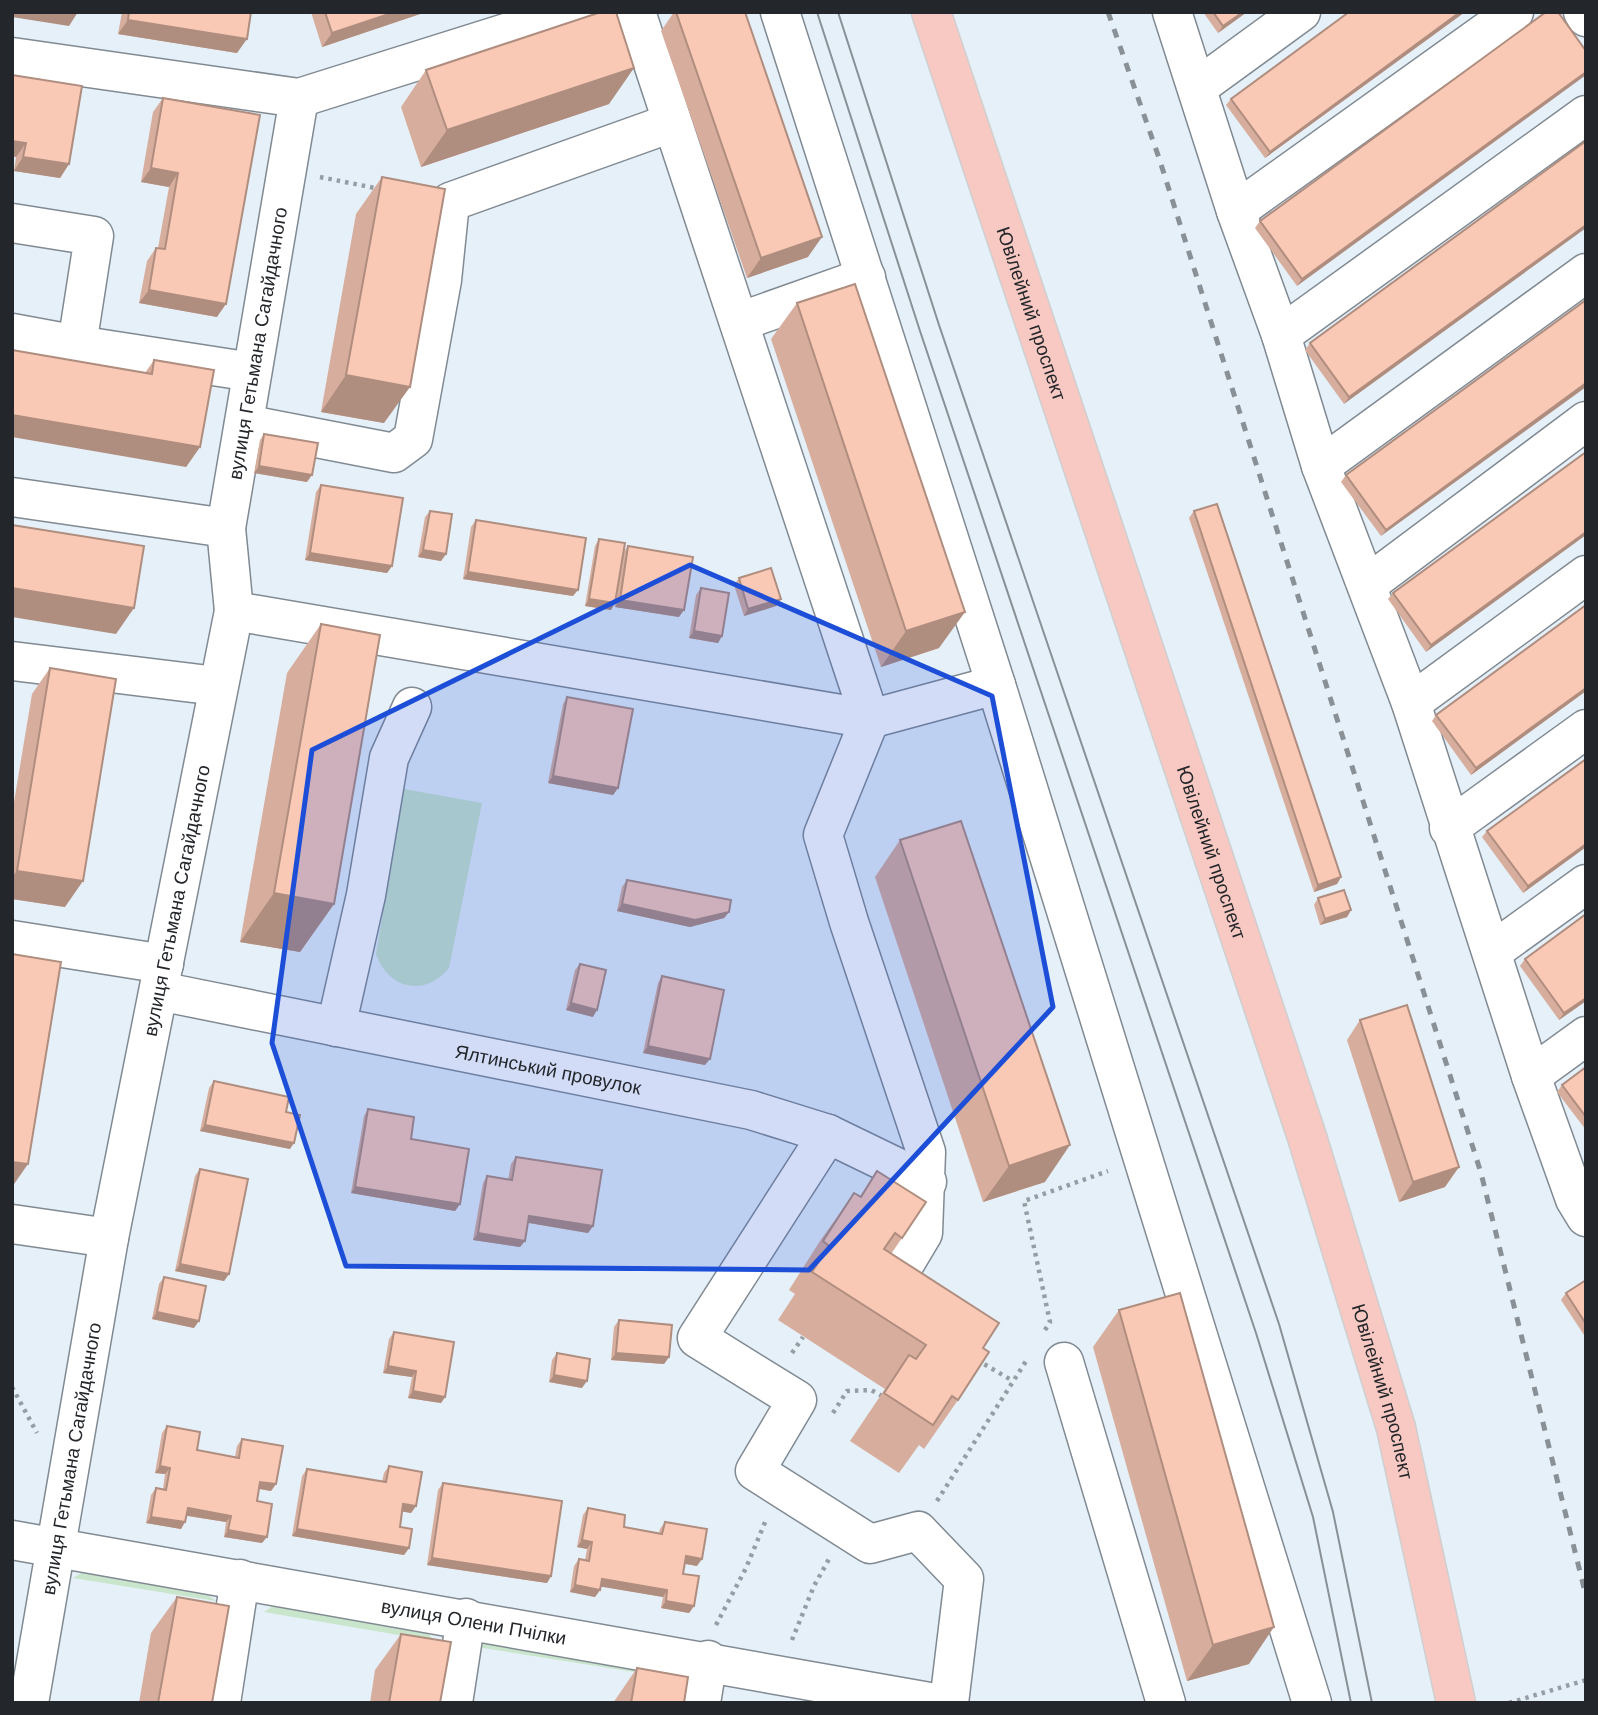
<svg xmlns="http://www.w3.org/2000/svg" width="1598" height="1715" font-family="Arial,sans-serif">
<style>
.green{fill:#c9e5cb}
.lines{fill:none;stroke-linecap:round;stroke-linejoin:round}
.minor-casing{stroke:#818a92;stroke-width:41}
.major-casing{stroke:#cfcfd0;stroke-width:41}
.path{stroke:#969ea4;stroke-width:4.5;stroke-dasharray:3.5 5;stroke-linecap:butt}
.minor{stroke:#fff;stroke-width:38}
.major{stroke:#f8c8c2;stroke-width:38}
.tram{stroke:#899096;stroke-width:2}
.rail{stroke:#899096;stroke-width:5;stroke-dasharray:9 9;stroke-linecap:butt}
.wall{fill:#d7ad9d}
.shaded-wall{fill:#af8d7f}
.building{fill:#fac9b6;stroke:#af8d7f;stroke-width:2}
.marked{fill:#1d4ed8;fill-opacity:0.2;stroke:#1d4ed8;stroke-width:5;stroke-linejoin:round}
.labels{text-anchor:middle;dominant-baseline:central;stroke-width:5;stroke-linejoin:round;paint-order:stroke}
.street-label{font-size:19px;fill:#23262a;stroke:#fafcfd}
</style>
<rect width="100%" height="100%" fill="#e5f0f8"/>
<g class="green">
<path d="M404,789L482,803L449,968C425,997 389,990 376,954Z"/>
<polygon points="86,1570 199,1588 216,1601 73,1578"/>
<polygon points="285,1604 424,1628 434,1641 264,1612 273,1606"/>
<polygon points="483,1639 640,1662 672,1678 477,1647"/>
</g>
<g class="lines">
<g class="minor-casing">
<g id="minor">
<polyline points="636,12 870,719 823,835 849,922 926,1152 923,1233 883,1300 890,1304"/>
<polyline points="780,12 996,685 1312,1703"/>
<polyline points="1172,12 1236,211 1281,335 1321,466 1411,703 1531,1076 1575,1199 1586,1217"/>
<polyline points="1583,12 1586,17"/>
<polyline points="12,57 299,98 573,12"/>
<polyline points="1198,87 1301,12"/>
<polyline points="1236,211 1514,12"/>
<polyline points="12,223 94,236 77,345 252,372"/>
<polyline points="739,322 866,277"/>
<polyline points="12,333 77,345"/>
<polyline points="1281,335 1586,115"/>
<polyline points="244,424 394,453 413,439 442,280 450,202 671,123"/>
<polyline points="1321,466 1586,273"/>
<polyline points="12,497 226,528"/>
<polyline points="1368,584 1586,421"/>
<polyline points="234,611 870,719 996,685"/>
<polyline points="12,661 217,686"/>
<polyline points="1411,703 1586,575"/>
<polyline points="1449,828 1586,729"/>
<polyline points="12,940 164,964"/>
<polyline points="1493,951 1586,884"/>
<path id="s1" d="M159,991L751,1110L828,1134L927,1182"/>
<polyline points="336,1027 366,895 389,758 412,707"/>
<polyline points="1531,1076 1586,1036"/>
<polyline points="828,1134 697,1338 797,1400 755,1471 870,1544 918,1531 964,1579 949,1703"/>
<polyline points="12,1224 109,1238"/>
<polyline points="1064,1362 1166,1703"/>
<path id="s2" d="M12,1540L935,1703"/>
<path id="s3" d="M29,1703L109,1238L234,611L226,528L299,98"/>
<polyline points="221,1703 240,1579"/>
<polyline points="453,1703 466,1618"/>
<polyline points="701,1703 708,1660"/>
</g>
</g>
<g class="major-casing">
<g id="major">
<path id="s4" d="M931,12L1307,1137L1396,1428L1456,1703"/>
</g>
</g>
<g class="path">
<polyline points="320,177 380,189"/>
<polyline points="1045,1330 1050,1322 1024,1201 1108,1171"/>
<polyline points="792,1353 803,1337"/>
<polyline points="977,1360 1013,1381"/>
<polyline points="12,1387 37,1433"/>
<polyline points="833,1413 847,1391 871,1390 884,1397"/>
<polyline points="937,1501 1028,1358"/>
<polyline points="716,1625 746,1568 766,1520"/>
<polyline points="792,1640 814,1586 829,1559"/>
<polyline points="1509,1703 1586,1680"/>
</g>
<use href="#minor" class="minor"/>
<use href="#major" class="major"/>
<g class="tram">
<polyline points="817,12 920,331 1256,1333 1313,1517 1351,1703"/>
<polyline points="838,12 939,325 1279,1324 1333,1512 1372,1703"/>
</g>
<polyline class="rail" points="1108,12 1159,158 1481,1173 1586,1596"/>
</g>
<g class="wall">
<polygon points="122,12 251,12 237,53 118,34"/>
<polygon points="311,12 426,12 322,47"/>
<polygon points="674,12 745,12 808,257 747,278 661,31"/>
<polygon points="1203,12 1247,12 1218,33"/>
<polygon points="1349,12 1465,12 1265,158 1226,105 1231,99"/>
<polygon points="1546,12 1297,286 1255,228 1260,221"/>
<polygon points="426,70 609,104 421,167 401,107"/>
<polygon points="12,75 69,164 60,178 14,171 16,157 12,156"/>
<polygon points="163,98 217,317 139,303 147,261 156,248 158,248 169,187 141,182 153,112"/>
<polygon points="1586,141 1344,404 1305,350 1310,343"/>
<polygon points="382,177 384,423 321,412 356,214"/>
<polygon points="1586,300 1381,536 1341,482 1346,475"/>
<polygon points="797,303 939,648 881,667 771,339"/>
<polygon points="154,360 200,447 186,467 145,373"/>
<polygon points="264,434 307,482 254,473 260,440"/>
<polygon points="1586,452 1426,652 1388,599 1393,593"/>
<polygon points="321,485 392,566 387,573 305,560 316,492"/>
<polygon points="430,511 446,554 441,561 418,557 425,517"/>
<polygon points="1194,511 1341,877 1337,884 1314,892 1189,518"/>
<polygon points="476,520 573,596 463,579 471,527"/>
<polygon points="599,539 615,603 611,610 585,606 595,546"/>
<polygon points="628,546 679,617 615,607 623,553"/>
<polygon points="739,578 781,599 776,606 744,616 734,585"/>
<polygon points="701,588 722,636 718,643 689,638 696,595"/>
<polygon points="321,624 334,904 300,952 240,942 287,673"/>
<polygon points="50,668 65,907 12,899 12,814 32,694"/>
<polygon points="1586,691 1471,775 1432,721 1436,715"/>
<polygon points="567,697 618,788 613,795 548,783 563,704"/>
<polygon points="1487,831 1586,847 1523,893 1482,837"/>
<polygon points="900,840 1045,1182 983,1202 875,877"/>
<polygon points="627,880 729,912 724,918 690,927 617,911 622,887"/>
<polygon points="1318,898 1351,910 1347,917 1320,925 1314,905"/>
<polygon points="1586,914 1586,1001 1559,1020 1520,966 1525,959"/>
<polygon points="580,964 593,1017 566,1010 575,970"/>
<polygon points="662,976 705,1065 643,1053 658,983"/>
<polygon points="1360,1020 1445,1187 1399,1202 1347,1040"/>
<polygon points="1586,1067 1586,1130 1557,1092 1562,1085"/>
<polygon points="214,1081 286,1112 290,1149 200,1131 209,1088"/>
<polygon points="368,1109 411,1139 460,1204 455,1211 351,1193 364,1116"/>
<polygon points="516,1157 593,1226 588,1233 528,1223 525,1241 520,1247 473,1240 483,1183 487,1176 508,1180 511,1164"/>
<polygon points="200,1169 229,1274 224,1281 175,1271 195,1176"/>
<polygon points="877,1171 902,1238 891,1254 983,1348 958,1400 924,1449 919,1445 899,1473 850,1441 885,1389 778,1320 795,1294 789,1290 820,1241 854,1193 860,1196"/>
<polygon points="164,1277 194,1328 152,1319 159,1284"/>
<polygon points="1586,1280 1586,1338 1561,1300 1566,1293"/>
<polygon points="1119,1310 1249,1664 1187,1681 1093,1347"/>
<polygon points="619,1320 669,1357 664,1364 611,1360 614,1327"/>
<polygon points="394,1332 445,1397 441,1403 408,1398 412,1377 383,1373 389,1339"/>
<polygon points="557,1353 582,1388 549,1382 552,1360"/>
<polygon points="167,1426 197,1450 235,1457 237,1446 242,1439 276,1484 271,1491 259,1489 257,1501 262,1543 224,1537 226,1522 187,1516 181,1529 146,1523 151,1495 156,1488 163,1489 165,1474 155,1473 162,1433"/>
<polygon points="389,1466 416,1506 411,1513 402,1511 400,1527 409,1548 404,1555 292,1536 302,1476 307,1469 382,1482 384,1473"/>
<polygon points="443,1483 551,1576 547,1583 427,1565 438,1490"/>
<polygon points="588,1508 624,1527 659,1533 660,1529 665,1522 697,1566 685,1564 683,1574 694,1606 689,1613 661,1608 663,1597 601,1586 600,1590 595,1597 570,1592 574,1566 579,1559 585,1560 587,1549 577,1547 583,1515"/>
<polygon points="177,1597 212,1703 139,1703 151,1633"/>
<polygon points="401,1634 440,1703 370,1703 375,1670"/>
<polygon points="637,1668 684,1703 613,1703"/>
</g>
<g class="shaded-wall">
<polygon points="12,12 78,12 69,26 12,17"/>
<polygon points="395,12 426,12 322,47 332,33"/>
<polygon points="1243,12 1247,12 1218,33 1223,26"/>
<polygon points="1460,12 1465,12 1265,158 1270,152"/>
<polygon points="128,20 247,39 237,53 118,34"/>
<polygon points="634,68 609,104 421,167 447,130"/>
<polygon points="1586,72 1586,75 1297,286 1302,279"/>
<polygon points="12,141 26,143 16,157 12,156"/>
<polygon points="23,157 69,164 60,178 14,171"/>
<polygon points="151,168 178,173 169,187 141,182"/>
<polygon points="1586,225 1586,228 1344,404 1349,397"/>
<polygon points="822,237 808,257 747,278 761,258"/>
<polygon points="149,290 226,304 217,317 139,303"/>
<polygon points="346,375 410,387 384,423 321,412"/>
<polygon points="1586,383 1586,387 1381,536 1386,530"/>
<polygon points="12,415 200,447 186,467 12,437"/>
<polygon points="259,466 312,475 307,482 254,473"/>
<polygon points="1586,532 1586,535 1426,652 1431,645"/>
<polygon points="423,550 446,554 441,561 418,557"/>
<polygon points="310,553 392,566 387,573 305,560"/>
<polygon points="468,572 578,590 573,596 463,579"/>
<polygon points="12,588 134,608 116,634 12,617"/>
<polygon points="589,599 615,603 611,610 585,606"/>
<polygon points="781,599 776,606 744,616 748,609"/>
<polygon points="620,600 684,610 679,617 615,607"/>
<polygon points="965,612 939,648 881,667 906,631"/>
<polygon points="694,631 722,636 718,643 689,638"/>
<polygon points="1586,688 1586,691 1471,775 1476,768"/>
<polygon points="553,776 618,788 613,795 548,783"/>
<polygon points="1586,844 1586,847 1523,893 1528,886"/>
<polygon points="17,871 83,881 65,907 12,899 12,877"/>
<polygon points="1341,877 1337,884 1314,892 1318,885"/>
<polygon points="274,893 334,904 300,952 240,942"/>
<polygon points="622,904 729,912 724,918 690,927 617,911"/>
<polygon points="1351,910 1347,917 1320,925 1325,919"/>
<polygon points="1586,998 1586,1001 1559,1020 1564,1013"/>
<polygon points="571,1003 597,1010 593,1017 566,1010"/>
<polygon points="648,1046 710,1059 705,1065 643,1053"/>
<polygon points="205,1125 294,1143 290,1149 200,1131"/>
<polygon points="1070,1145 1045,1182 983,1202 1009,1166"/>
<polygon points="12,1162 28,1164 12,1187"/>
<polygon points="1459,1167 1445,1187 1399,1202 1413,1182"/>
<polygon points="355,1187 460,1204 455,1211 351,1193"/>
<polygon points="529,1216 593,1226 588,1233 524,1222"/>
<polygon points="478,1233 525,1241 520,1247 473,1240"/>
<polygon points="180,1264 229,1274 224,1281 175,1271"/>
<polygon points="157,1312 199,1321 194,1328 152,1319"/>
<polygon points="616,1353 669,1357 664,1364 611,1360"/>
<polygon points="388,1366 416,1371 412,1377 383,1373"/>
<polygon points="554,1375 587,1381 582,1388 549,1382"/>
<polygon points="413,1391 445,1397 441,1403 408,1398"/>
<polygon points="160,1466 170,1468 165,1474 155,1473"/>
<polygon points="260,1482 276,1484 271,1491 255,1488"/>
<polygon points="403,1504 416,1506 411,1513 399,1511"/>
<polygon points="188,1508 231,1516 226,1522 183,1515"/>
<polygon points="151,1517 185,1522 181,1529 146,1523"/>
<polygon points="297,1529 409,1548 404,1555 292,1536"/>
<polygon points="228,1530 267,1537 262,1543 224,1537"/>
<polygon points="582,1540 592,1542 587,1549 577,1547"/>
<polygon points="686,1556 702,1559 697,1566 681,1563"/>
<polygon points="432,1558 551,1576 547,1583 427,1565"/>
<polygon points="602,1579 667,1590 663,1597 597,1586"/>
<polygon points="575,1585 600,1590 595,1597 570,1592"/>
<polygon points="666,1601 694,1606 689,1613 661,1608"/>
<polygon points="1274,1627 1249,1664 1187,1681 1213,1645"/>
</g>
<g class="building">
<polygon points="129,12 251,12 247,39 128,20"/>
<polygon points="325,12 395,12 332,33"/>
<polygon points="601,12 616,12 634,68 447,130 426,70"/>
<polygon points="676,12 745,12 822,237 761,258"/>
<polygon points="1213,12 1243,12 1223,26"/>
<polygon points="1349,12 1460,12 1270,152 1231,99"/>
<polygon points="1546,12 1558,12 1586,51 1586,72 1302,279 1260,221"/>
<polygon points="12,75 82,86 69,164 23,157 26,143 12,141"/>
<polygon points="163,98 260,115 226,304 149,290 156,248 165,249 178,173 151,168"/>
<polygon points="1586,141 1586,225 1349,397 1310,343"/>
<polygon points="382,177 445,189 410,387 346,375"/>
<polygon points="855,284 965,612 906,631 797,303"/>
<polygon points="1586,300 1586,383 1386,530 1346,475"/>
<polygon points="12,350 152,374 154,360 214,370 200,447 12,415"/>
<polygon points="264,434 318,443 312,475 259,466"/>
<polygon points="1586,452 1586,532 1431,645 1393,593"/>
<polygon points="321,485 403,498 392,566 310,553"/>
<polygon points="1217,504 1341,877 1318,885 1194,511"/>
<polygon points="430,511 452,514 446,554 423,550"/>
<polygon points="476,520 586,538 578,590 468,572"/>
<polygon points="12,525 144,546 134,608 12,588"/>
<polygon points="599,539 625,543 615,603 589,599"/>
<polygon points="628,546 693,557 684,610 620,600"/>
<polygon points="771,568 781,599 748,609 739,578"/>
<polygon points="701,588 729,593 722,636 694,631"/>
<polygon points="1586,605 1586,688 1476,768 1436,715"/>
<polygon points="321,624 380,635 334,904 274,893"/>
<polygon points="50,668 116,679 83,881 17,871"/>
<polygon points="567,697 633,709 618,788 553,776"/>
<polygon points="1586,759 1586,844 1528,886 1487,831"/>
<polygon points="961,821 1070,1145 1009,1166 900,840"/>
<polygon points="627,880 731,900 729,912 695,920 622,904"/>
<polygon points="1344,890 1351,910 1325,919 1318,898"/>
<polygon points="1586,914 1586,998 1564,1013 1525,959"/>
<polygon points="12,954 61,962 28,1164 12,1162"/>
<polygon points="580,964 606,970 597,1010 571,1003"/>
<polygon points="662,976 724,990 710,1059 648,1046"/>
<polygon points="1407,1005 1459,1167 1413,1182 1360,1020"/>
<polygon points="1586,1067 1586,1117 1562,1085"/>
<polygon points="214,1081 289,1097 286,1112 300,1115 294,1143 205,1125"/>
<polygon points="368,1109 414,1117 411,1139 469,1149 460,1204 355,1187"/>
<polygon points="516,1157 602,1170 593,1226 529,1216 525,1241 478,1233 487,1176 512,1180"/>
<polygon points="200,1169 248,1179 229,1274 180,1264"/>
<polygon points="877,1171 926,1202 902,1238 895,1233 884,1249 999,1323 983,1348 989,1352 958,1400 952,1396 933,1425 884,1393 909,1355 916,1359 926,1345 812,1272 829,1246 823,1241 854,1193 861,1197"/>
<polygon points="164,1277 206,1286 199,1321 157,1312"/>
<polygon points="1586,1280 1586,1324 1566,1293"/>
<polygon points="1180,1293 1274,1627 1213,1645 1119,1310"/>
<polygon points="619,1320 672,1325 669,1357 616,1353"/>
<polygon points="394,1332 454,1342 445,1397 413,1391 416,1371 388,1366"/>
<polygon points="557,1353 590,1359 587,1381 554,1375"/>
<polygon points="167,1426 200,1432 197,1450 239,1458 242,1439 283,1446 276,1484 260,1482 257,1501 272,1504 267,1537 228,1530 231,1516 188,1508 185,1522 151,1517 156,1488 166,1490 170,1468 160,1466"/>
<polygon points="389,1466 422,1472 416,1506 403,1504 400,1527 412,1529 409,1548 297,1529 307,1469 386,1482"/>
<polygon points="443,1483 562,1501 551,1576 432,1558"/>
<polygon points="588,1508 625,1515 624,1527 662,1534 665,1522 707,1529 702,1559 686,1556 683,1574 699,1576 694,1606 666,1601 667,1590 602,1579 600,1590 575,1585 579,1559 589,1561 592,1542 582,1540"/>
<polygon points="177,1597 229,1606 212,1703 158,1703"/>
<polygon points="401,1634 451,1642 440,1703 389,1703"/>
<polygon points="637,1668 688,1677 684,1703 631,1703"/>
</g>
<path class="marked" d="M690,565L992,696L1053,1007L809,1270L346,1266L272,1043L312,750Z"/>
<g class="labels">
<g class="street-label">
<text stroke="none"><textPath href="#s4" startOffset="318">Ювілейний проспект</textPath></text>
<text stroke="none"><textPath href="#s3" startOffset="1382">вулиця Гетьмана Сагайдачного</textPath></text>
<text stroke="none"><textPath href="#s4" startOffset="886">Ювілейний проспект</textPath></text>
<text stroke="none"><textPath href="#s3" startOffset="816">вулиця Гетьмана Сагайдачного</textPath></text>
<text stroke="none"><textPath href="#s1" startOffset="397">Ялтинський провулок</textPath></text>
<text stroke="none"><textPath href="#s4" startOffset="1452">Ювілейний проспект</textPath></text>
<text stroke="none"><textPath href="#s3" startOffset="248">вулиця Гетьмана Сагайдачного</textPath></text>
<text stroke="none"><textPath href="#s2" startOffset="469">вулиця Олени Пчілки</textPath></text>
</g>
</g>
<rect width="1598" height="1715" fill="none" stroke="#23262a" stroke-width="28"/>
</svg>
